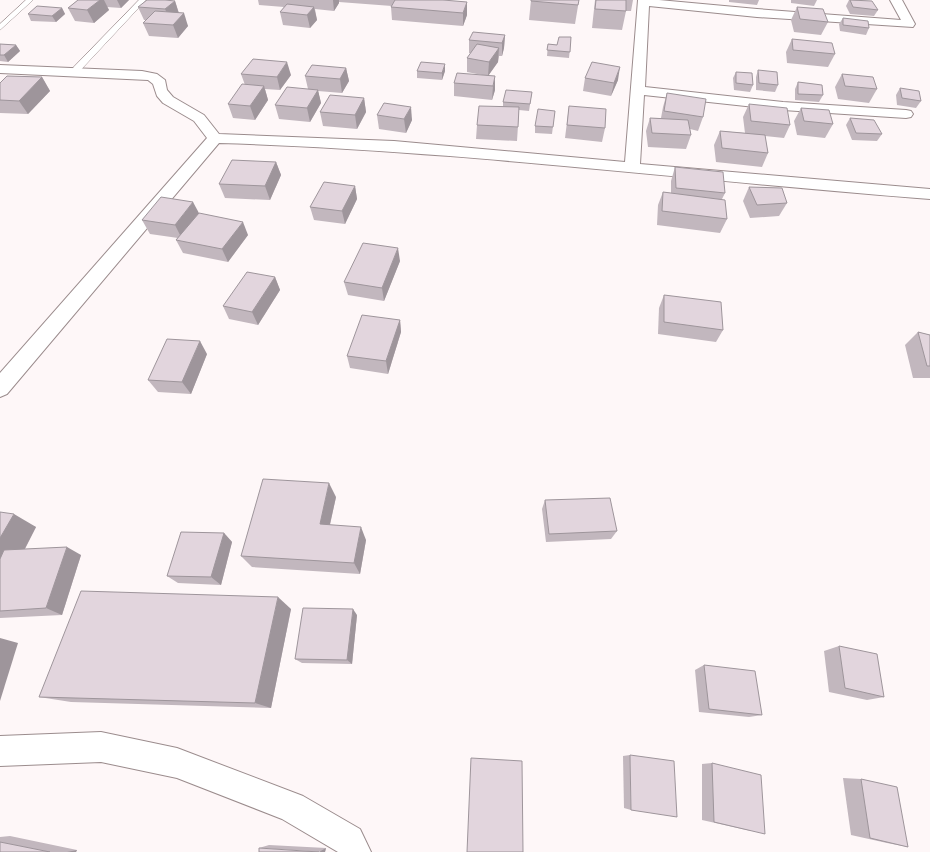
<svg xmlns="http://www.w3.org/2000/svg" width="930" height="852" font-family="'DejaVu Sans',sans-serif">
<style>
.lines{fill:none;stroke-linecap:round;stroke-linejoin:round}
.service-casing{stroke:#9b8c8d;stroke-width:1}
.minor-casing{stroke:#9b8c8d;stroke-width:2}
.service{fill:#fff;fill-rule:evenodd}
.minor{fill:#fff;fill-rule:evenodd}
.wall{fill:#c2b7be}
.shaded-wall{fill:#9e959b}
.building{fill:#e2d5dd;stroke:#9e959b}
</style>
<rect width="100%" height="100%" fill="#fef7f8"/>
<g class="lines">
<g class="service-casing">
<g id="service">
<polygon points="26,0 33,0 0,30 0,24"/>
<polygon points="139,0 146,0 77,74 71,74 71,70"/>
</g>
</g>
<g class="minor-casing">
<g id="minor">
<path d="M638,0H659L757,9L901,20L890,0H902L915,24L913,27L757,17L649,6L645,87L783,102L906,110L911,111L913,114L911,117L906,118L783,110L644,95L640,164L930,189V199C693,181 457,150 219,143L7,394L0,397V373L207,138L194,121L163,103L157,96L153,84L148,80L0,73V65L142,71L157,74L165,80L167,90L173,97L204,115L219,134L394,141L625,162Z"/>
<polygon points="101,732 177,748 303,796 360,829 371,852 338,852 282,819 177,778 101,762 0,766 0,736"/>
</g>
</g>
<use href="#service" class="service"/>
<use href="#minor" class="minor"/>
</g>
<g class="wall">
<polygon points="78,0 129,0 121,8 107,7 109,10 94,23 75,21 68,8"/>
<polygon points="258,0 443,0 467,15 463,26 392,20 391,7 392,6 339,2 339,3 334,11 315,9 317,20 310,28 283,25 280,12 284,7 259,5"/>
<polygon points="531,0 579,0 575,24 529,20"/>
<polygon points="595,0 633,0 631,11 626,11 622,30 592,28"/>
<polygon points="729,0 759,0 757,5 729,2"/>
<polygon points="791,0 817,0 814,6 791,3"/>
<polygon points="849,0 856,0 878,10 874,16 850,14 846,6"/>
<polygon points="175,1 179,13 188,26 178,38 149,36 143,23 146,20 144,20 138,7"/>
<polygon points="797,7 828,22 821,35 794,32 791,20"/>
<polygon points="62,8 65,14 56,22 31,21 28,14"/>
<polygon points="843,18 869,28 866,35 840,31 839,24"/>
<polygon points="505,35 504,48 502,56 499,56 498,62 488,76 495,90 492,100 454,96 454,83 487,76 467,72 467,58 471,53 469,53 469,40"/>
<polygon points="571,37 569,58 547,56 548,44 557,45"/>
<polygon points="792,39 835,54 828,67 787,63 786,52"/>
<polygon points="0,44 16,45 20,51 8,62 0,61"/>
<polygon points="346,68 349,81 342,93 318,91 321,103 310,122 279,119 275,105 308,89 305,76"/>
<polygon points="758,70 778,85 775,92 756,90 756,77"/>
<polygon points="417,71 445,71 442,80 417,78"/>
<polygon points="736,72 753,85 750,92 734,90 733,78"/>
<polygon points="241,74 291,75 280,90 265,89 268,100 255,120 233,118 228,104 245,85"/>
<polygon points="842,74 877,89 869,103 838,99 835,87"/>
<polygon points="42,77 50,91 28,114 0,113 0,83"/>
<polygon points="585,78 618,80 611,96 583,91"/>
<polygon points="798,82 823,95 819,102 795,100 795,89"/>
<polygon points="900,88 921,101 916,108 897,105 896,95"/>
<polygon points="532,92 529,111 519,110 517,141 476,139 477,125 503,107 503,102"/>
<polygon points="667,93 703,117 698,131 690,129 691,135 686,149 648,147 646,131 650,118 661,118 663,107"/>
<polygon points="364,98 366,112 357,129 323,126 320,112"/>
<polygon points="749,104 790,125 784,138 765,136 768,153 762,167 716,162 714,145 720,131 745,133 743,117"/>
<polygon points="569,106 605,128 602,142 565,138"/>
<polygon points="801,108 833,124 825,138 797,135 794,121"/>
<polygon points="555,111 552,134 535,133 535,126"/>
<polygon points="377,115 412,120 406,133 379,129"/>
<polygon points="850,118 882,134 877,141 852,140 846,125"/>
<polygon points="276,162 281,175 270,200 225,198 219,184"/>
<polygon points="675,167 725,193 722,199 727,219 720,233 657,225 658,205 663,192 671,193 671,181"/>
<polygon points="355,186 357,199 345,224 314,220 310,207"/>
<polygon points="749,187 787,203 779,216 750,218 743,201"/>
<polygon points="198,213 248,235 228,262 183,253 176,240 178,238 150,234 142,220"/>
<polygon points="400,261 384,301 348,295 344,282"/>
<polygon points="275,277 280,290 258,325 229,319 223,306"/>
<polygon points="664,295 723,330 716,342 658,334 659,308"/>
<polygon points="400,320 401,332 388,374 350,368 347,356"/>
<polygon points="918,332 930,335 930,378 913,378 905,345"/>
<polygon points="207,354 191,394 158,392 148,380"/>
<polygon points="336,497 330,525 366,540 360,574 252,567 241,556"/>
<polygon points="545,500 617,531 611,539 546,542 542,509"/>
<polygon points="0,512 36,527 25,549 81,555 62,615 0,618"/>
<polygon points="224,533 232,542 221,585 178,583 167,576"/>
<polygon points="291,609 271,708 71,702 39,697"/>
<polygon points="357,615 352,664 302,663 295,659"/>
<polygon points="839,646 884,697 867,700 829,692 824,651"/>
<polygon points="704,665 762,715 749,717 699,712 695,670"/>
<polygon points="630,755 631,810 624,808 623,756"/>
<polygon points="712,763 751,831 702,820 702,764"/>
<polygon points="843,778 861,779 908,847 887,843 851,835"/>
<polygon points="10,836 77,850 76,852 0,852 0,837"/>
<polygon points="269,845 326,848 325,852 259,848"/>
</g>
<g class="shaded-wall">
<polygon points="100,0 104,0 109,10 94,23 87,10"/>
<polygon points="117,0 129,0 121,8"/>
<polygon points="333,0 339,0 339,3 334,11"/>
<polygon points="175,1 179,14 171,22 165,9"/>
<polygon points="467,2 467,15 463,26 463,13"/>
<polygon points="314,7 317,20 310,28 307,15"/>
<polygon points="62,8 65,14 56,22 52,16"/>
<polygon points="184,13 188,26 178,38 173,25"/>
<polygon points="505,35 504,48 502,56 502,43"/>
<polygon points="16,45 20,51 8,62 4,55"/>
<polygon points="499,48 498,62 488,76 489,62"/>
<polygon points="287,62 291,75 280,90 277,77"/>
<polygon points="445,64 445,71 442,80 442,73"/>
<polygon points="620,67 618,80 611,96 614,83"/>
<polygon points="346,68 349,81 342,93 340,79"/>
<polygon points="495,76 495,90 492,100 493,86"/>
<polygon points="42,77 50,91 28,114 19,101"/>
<polygon points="264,86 268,100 255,120 250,106"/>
<polygon points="318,90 321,103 310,122 307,108"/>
<polygon points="364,98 366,112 357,129 355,115"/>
<polygon points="411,107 412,120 406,133 404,119"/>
<polygon points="276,162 281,175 270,200 265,186"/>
<polygon points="355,186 357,199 345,224 342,211"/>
<polygon points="193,202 200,215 182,239 175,225"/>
<polygon points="243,222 248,235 228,262 222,249"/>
<polygon points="398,248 400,261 384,301 382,288"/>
<polygon points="275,277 280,290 258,325 252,312"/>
<polygon points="400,320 401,332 388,374 386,361"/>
<polygon points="200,341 207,354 191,394 182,382"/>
<polygon points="329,483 336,497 327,537 320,524"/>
<polygon points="14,514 36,527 20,558 0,572 0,538"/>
<polygon points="361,527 366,540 360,574 354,563"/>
<polygon points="224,533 232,542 221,585 211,577"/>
<polygon points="67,547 81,555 62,615 46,608"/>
<polygon points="278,597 291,609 271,708 255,703"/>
<polygon points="353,609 357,615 352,664 347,660"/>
<polygon points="0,638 18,643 0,701"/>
<polygon points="326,848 325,852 319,852"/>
<polygon points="77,850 76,852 67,852"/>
</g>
<g class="building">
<polygon points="78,0 100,0 87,10 68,8"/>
<polygon points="147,0 165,0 175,1 165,9 138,7"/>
<polygon points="395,0 443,0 467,2 463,13 391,7"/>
<polygon points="531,0 579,0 578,5 531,1"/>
<polygon points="596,0 626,0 626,11 595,9"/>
<polygon points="850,0 872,1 878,10 853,7"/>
<polygon points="287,4 314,7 307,15 280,12"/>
<polygon points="37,6 62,8 52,16 28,14"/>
<polygon points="797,7 823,9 828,22 800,19"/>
<polygon points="155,11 184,13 173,25 143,23"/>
<polygon points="843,18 868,21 869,28 843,25"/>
<polygon points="473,32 505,35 502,43 469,40"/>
<polygon points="559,37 571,37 570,52 547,50 548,44 557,45"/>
<polygon points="792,39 832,43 835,54 793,50"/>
<polygon points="0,44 16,45 4,55 0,55"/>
<polygon points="477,44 499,48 489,62 467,58"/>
<polygon points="253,59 287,62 277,77 241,74"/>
<polygon points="421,62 445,64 442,73 417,71"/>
<polygon points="592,62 620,67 614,83 585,78"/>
<polygon points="312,65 346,68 340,79 305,76"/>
<polygon points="758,70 777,72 778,85 759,83"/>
<polygon points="736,72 752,73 753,85 736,83"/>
<polygon points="457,73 495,76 493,86 454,83"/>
<polygon points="842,74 873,77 877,89 845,86"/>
<polygon points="7,76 42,77 19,101 0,100 0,83"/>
<polygon points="798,82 822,85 823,95 798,94"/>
<polygon points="242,84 264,86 250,106 228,104"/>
<polygon points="287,87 318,90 307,108 275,105"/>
<polygon points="900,88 919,91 921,101 902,98"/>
<polygon points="506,90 532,92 530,104 503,102"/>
<polygon points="667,93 706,99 703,117 664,111"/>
<polygon points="330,95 364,98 355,115 320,112"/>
<polygon points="384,103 411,107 404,119 377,115"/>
<polygon points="749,104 787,108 790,125 751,121"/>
<polygon points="479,106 519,107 518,127 477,125"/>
<polygon points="569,106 606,109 605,128 567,125"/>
<polygon points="801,108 829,110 833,124 804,121"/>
<polygon points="538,109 555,111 553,127 535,126"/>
<polygon points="650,118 688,120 691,135 652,133"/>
<polygon points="850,118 874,120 882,134 856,133"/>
<polygon points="720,131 765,135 768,153 722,148"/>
<polygon points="232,160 276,162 265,186 219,184"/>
<polygon points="675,167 723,172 725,193 676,188"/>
<polygon points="324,182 355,186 342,211 310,207"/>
<polygon points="749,187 782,188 787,203 757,205"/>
<polygon points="663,192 725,200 727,219 662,211"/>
<polygon points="161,197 193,202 175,225 142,220"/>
<polygon points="199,213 243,222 222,249 176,240"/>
<polygon points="363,243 398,248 382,288 344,282"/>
<polygon points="247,272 275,277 252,312 223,306"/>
<polygon points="664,295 721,302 723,330 664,322"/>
<polygon points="362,315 400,320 386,361 347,356"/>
<polygon points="918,332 930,335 930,366 927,366"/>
<polygon points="167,339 200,341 182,382 148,380"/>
<polygon points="263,479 329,483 320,524 361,527 354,563 241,556"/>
<polygon points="610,498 617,531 549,534 545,500"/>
<polygon points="0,512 14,514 0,538"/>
<polygon points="181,532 224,533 211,577 167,576"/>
<polygon points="67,547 46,608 0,611 0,559 4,550"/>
<polygon points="81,591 278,597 255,703 39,697"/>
<polygon points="303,608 353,609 347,660 295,659"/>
<polygon points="839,646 877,654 884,697 845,688"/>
<polygon points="704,665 755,671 762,715 709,709"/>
<polygon points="630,755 674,761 677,817 631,810"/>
<polygon points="471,758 522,761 523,852 467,852"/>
<polygon points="712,763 761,775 765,834 714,822"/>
<polygon points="861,779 897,787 908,847 870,838"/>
<polygon points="0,842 50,852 0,852"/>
<polygon points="259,848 319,852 259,852"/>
</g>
</svg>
